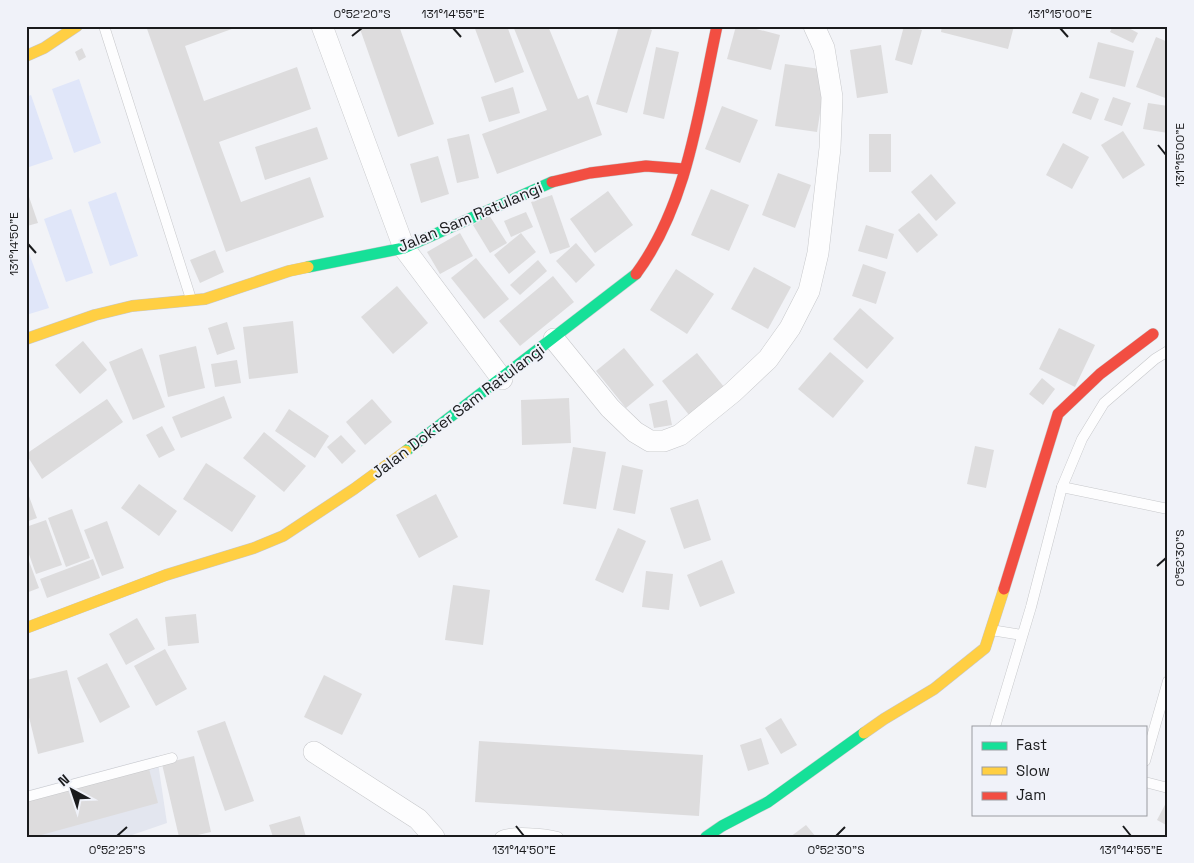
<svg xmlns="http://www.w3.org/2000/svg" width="1194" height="863" font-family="'Space Grotesk',sans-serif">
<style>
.built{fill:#e3e6ef}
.green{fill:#e0e6f9}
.building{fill:#dddcdd}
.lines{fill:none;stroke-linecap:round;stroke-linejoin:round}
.lane-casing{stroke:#c7c8cb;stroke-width:11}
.street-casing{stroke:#c7c8cb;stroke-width:22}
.fast-casing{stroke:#c7c8cb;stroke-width:12}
.slow-casing{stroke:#c7c8cb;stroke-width:12}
.jam-casing{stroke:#c7c8cb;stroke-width:12}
.lane{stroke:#fdfdfe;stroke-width:10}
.street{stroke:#fdfdfe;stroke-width:21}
.fast{stroke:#16e098;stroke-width:11}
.slow{stroke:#ffcf43;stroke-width:11}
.jam{stroke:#f24e42;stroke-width:11}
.ticks{fill:none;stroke:#1a1b1d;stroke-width:2}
.labels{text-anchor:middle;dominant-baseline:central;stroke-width:4;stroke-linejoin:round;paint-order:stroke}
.street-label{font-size:16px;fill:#1a1b1d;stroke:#f0f2f9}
.neatline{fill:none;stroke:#1a1b1d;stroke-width:2}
.ticks-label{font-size:12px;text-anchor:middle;fill:#1a1b1d}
</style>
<rect width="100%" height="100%" fill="#f2f3f7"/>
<polygon class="built" points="157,756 167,823 132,835 132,837 26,837 26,791"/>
<g class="green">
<polygon points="79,79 101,143 74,153 52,89"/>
<polygon points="31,95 53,159 26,168 26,97"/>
<polygon points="116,192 138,256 110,266 88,202"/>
<polygon points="71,209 93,273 66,282 44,219"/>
<polygon points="26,245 49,308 26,315"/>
</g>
<g class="building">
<polygon points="146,26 240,26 185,46 204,101 297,67 311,109 219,142 241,202 310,177 324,217 226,252"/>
<polygon points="359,26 399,26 434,124 398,137"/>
<polygon points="474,26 507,26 524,72 495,83"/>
<polygon points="513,26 548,26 578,99 588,95 602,135 497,174 482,134 547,110"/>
<polygon points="619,26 640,26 652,30 627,113 596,104"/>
<polygon points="736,26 745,26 780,35 771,70 727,59"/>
<polygon points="904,26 922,30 912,65 895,60"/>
<polygon points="942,26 1014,26 1008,49 941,32"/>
<polygon points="1113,26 1125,26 1138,33 1133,43 1110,32"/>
<polygon points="1156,37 1168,42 1168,99 1136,87"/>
<polygon points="1098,42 1134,51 1125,87 1089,78"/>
<polygon points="881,45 888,93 857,98 850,50"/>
<polygon points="656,47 679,52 664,119 643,114"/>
<polygon points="82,48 86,57 79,61 75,52"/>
<polygon points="785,64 827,70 817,132 775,126"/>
<polygon points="513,87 520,113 489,122 481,97"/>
<polygon points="1081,92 1099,99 1091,120 1072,113"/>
<polygon points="1113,97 1131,103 1122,126 1104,120"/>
<polygon points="1148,103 1168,106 1168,133 1143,129"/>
<polygon points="722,106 758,120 740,163 705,149"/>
<polygon points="317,127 328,159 265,180 255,147"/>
<polygon points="1123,131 1145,165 1123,179 1101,145"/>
<polygon points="469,134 479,178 457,183 447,139"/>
<rect x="869" y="134" width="22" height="38"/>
<polygon points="1063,143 1089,157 1072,189 1046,175"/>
<polygon points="438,156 449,194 421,203 410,164"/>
<polygon points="778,173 811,185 795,228 762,215"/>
<polygon points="931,174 956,203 936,221 911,192"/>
<polygon points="711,189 749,205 729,251 691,235"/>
<polygon points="27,191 38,223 27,226 26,224"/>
<polygon points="608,191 633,225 595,253 570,219"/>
<polygon points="552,195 570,247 550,254 531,202"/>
<polygon points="526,212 533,227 511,237 504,221"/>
<polygon points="919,213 938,235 917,253 898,230"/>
<polygon points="489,215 507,243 490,253 473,225"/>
<polygon points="866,225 894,234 887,259 858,251"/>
<polygon points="460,233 473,256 440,274 427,252"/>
<polygon points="521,233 536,252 509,274 494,255"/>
<polygon points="576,243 595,265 576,283 556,261"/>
<polygon points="215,250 224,272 200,283 190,260"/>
<polygon points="476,258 509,299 484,319 451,278"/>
<polygon points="538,260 547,271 520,295 510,285"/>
<polygon points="863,264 886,272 876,304 852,296"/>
<polygon points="754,267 791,287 768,329 731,309"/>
<polygon points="676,269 714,294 687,334 650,310"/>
<polygon points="553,276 574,302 520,346 499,321"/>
<polygon points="397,286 428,323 393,354 361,317"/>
<polygon points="860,308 894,338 867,369 833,339"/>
<polygon points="293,321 298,373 249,379 243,327"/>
<polygon points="227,322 235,349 217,355 208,328"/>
<polygon points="1059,328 1095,345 1075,387 1039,369"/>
<polygon points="83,341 107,370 80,394 55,365"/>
<polygon points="196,346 205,388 168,397 159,355"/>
<polygon points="142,348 165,407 133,420 109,362"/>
<polygon points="624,348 654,385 626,408 596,371"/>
<polygon points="830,352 864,381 833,418 798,389"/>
<polygon points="697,353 728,392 693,420 662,381"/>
<polygon points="237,360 241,383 215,387 211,364"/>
<polygon points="1042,378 1055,389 1043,405 1029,394"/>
<polygon points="224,396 232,418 181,438 172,417"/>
<polygon points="569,398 571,443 522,445 521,400"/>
<polygon points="107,399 123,422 42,479 26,454"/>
<polygon points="372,399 392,422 365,445 346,422"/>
<polygon points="667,400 672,425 654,428 649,404"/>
<polygon points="289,409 329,436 315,458 275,431"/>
<polygon points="162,426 175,450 159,458 146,435"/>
<polygon points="264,432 306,466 284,492 243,458"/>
<polygon points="341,435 356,451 342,464 327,447"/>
<polygon points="975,446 994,450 986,488 967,484"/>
<polygon points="573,447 606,452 596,509 563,504"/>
<polygon points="206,463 256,496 232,532 183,499"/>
<polygon points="622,465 643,470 635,514 613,510"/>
<polygon points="139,484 177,511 159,536 121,508"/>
<polygon points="26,488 37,518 26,522"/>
<polygon points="436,494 458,537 419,558 396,515"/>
<polygon points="698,499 711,540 684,549 670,508"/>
<polygon points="72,509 90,558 66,567 48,518"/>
<polygon points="46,520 62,565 36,574 26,546 26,527"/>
<polygon points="107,521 124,568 102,576 84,530"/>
<polygon points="618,528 646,541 623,593 595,580"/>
<polygon points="26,553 39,588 26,593"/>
<polygon points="93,559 100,578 47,598 40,579"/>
<polygon points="722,560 735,593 700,607 687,575"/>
<polygon points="646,571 673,574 669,610 642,607"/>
<polygon points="453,585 490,590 483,645 445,640"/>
<polygon points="196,614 199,643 168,646 165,617"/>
<polygon points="137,618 155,649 126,665 109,634"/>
<polygon points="165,649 187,689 156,706 134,666"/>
<polygon points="107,663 130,707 100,723 77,678"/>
<polygon points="67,670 84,742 38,754 26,705 26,680"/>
<polygon points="324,675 362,694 342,735 304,717"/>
<polygon points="781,718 797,745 781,754 765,728"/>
<polygon points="225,721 254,801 225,811 197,731"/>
<polygon points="761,738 769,764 748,771 740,745"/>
<polygon points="479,741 703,755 699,816 475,802"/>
<polygon points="194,756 211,832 189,837 179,837 162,764"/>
<polygon points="148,765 158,803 34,837 28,837 26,798"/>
<polygon points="1168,799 1168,826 1157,820"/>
<polygon points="300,816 306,837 273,837 269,825"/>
<polygon points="806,825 816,837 790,837"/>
</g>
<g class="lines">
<g class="lane-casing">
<g id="lane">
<polyline points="104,26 191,299"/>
<polyline points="1062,487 1168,509"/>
<polyline points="991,630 1022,635"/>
<polyline points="995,727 1031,607 1062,487 1082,439 1104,403 1155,359 1168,351"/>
<polyline points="1145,761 1168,681"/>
<polyline points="1145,782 1168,788"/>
<polyline points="26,797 172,758"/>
<path d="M500,837C510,830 546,834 558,837"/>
</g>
</g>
<g class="street-casing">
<g id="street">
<polyline points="322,26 404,248 502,379"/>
<polyline points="554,339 610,408 635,432 650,441 664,441 680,435 733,392 768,359 790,328 809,291 818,253 830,148 832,97 824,48 814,26"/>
<polyline points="314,752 418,819 434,837"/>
</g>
</g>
<g class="fast-casing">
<g id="fast">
<polyline points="308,267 404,248 552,182"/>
<polyline points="406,451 636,274"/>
<polyline points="706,837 722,826 768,802 864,733"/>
</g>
</g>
<g class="slow-casing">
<g id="slow">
<polyline points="26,56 44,48 77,26"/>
<polyline points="26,339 95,315 132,306 205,299 289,271 308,267"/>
<polyline points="26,628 166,575 254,548 283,536 354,489 406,451"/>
<polyline points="864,733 884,719 934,689 985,648 1004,589"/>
</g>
</g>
<g class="jam-casing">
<g id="jam">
<polyline points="552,182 590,173 646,166 684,169"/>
<path d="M636,274C688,204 699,109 717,26"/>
<polyline points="1004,589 1058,414 1100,374 1153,334"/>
</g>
</g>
<use href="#lane" class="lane"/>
<use href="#street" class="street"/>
<use href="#fast" class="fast"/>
<use href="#slow" class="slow"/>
<use href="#jam" class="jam"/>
</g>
<path class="ticks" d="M453,28L461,37M1060,28L1068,37M352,36L362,28M1158,145L1166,155M28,244L36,253M1157,566L1166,558M516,826L524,836M1123,826L1131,836M117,836L127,827M836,836L845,827"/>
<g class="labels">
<g class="street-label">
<text transform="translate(470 217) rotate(-23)">Jalan Sam Ratulangi</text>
<text transform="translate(458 411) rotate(-37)">Jalan Dokter Sam Ratulangi</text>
</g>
</g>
<rect width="1194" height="863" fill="none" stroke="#f0f2f9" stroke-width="55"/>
<rect x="972" y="726" width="175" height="90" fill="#f0f2f9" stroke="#9a9ca1"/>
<rect x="982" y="742" width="25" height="8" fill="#16e098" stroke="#9a9ca1"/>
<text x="1016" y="750" font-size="15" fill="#1a1b1d">Fast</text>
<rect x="982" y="767" width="25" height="8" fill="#ffcf43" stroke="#9a9ca1"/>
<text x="1016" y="776" font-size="15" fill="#1a1b1d">Slow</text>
<rect x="982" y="792" width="25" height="8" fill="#f24e42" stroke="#9a9ca1"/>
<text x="1016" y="800" font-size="15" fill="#1a1b1d">Jam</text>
<g transform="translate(72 790) rotate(320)" stroke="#f0f2f9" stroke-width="4" paint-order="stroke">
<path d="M0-4L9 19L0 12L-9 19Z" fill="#1a1b1d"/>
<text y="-8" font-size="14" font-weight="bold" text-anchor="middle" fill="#1a1b1d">N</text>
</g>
<rect x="28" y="28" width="1138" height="808" class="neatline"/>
<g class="ticks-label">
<text x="362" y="18">0°52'20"S</text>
<text x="453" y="18">131°14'55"E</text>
<text x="1060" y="18">131°15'00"E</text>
<text transform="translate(1180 155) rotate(-90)" y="4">131°15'00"E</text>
<text transform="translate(14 244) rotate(-90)" y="4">131°14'50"E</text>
<text transform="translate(1180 558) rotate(-90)" y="4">0°52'30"S</text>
<text x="117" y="854">0°52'25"S</text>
<text x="524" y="854">131°14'50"E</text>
<text x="836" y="854">0°52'30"S</text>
<text x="1131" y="854">131°14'55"E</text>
</g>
</svg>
